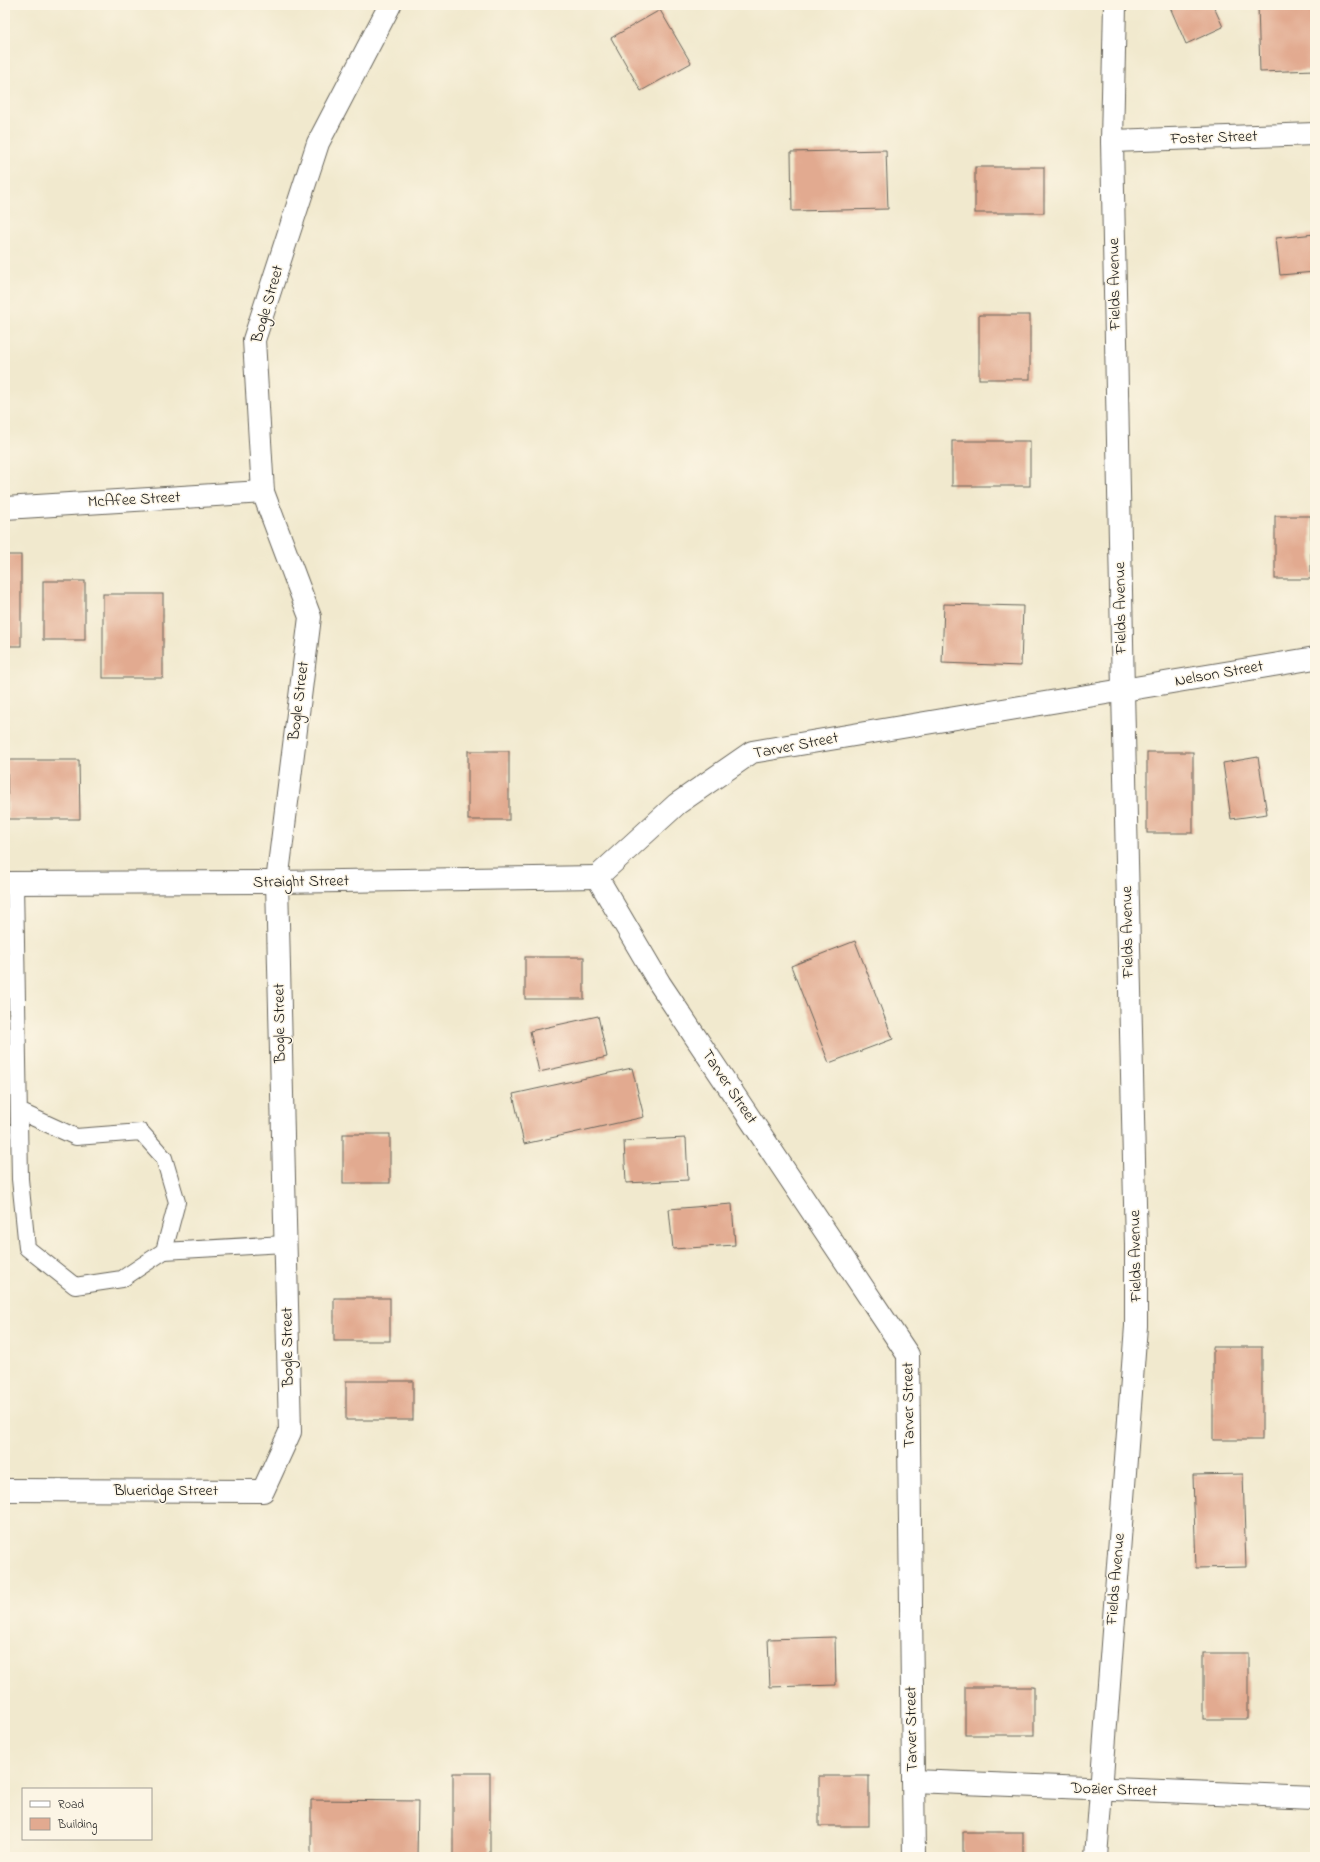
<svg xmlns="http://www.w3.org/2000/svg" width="1320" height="1862" font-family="'Indie Flower',sans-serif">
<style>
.building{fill:#e2aa90}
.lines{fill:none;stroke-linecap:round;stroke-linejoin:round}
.service-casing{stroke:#67645a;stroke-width:18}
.minor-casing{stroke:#67645a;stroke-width:24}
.tertiary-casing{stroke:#67645a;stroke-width:24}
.service{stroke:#fff;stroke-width:16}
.minor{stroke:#fff;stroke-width:22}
.tertiary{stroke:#fff;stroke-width:22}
.labels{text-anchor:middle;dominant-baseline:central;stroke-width:3;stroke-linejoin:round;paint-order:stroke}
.street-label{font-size:16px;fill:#1c1c1c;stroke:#fcf5e5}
</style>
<rect width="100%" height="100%" fill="#fcf5e5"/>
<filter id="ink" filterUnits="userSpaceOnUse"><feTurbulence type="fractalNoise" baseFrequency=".025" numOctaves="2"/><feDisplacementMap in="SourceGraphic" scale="8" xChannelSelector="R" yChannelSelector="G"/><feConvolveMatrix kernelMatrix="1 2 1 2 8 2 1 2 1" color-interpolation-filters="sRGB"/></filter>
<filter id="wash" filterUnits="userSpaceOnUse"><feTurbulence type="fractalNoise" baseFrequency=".012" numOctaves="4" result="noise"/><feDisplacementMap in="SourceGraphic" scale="16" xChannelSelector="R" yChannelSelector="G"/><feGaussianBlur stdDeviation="0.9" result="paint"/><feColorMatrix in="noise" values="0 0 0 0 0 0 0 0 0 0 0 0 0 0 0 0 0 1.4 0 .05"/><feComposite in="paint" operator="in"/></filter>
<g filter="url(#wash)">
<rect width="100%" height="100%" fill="#f1e9ce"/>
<g id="blocks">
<g class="building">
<polygon points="1169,5 1213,5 1223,27 1186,44"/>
<polygon points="1258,5 1315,5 1315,70 1260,72"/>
<polygon points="660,10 691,63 641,91 611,38"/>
<polygon points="886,150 888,209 792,211 791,152"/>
<rect x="975" y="167" width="69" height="46"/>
<polygon points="1315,234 1315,272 1280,275 1276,238"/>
<rect x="979" y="315" width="51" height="64"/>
<rect x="952" y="441" width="78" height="45"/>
<rect x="1275" y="516" width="36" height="63"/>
<rect x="5" y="555" width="16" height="91"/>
<rect x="43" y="581" width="42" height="59"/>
<rect x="103" y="594" width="60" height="84"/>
<polygon points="944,604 1023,606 1021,666 942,663"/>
<rect x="468" y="751" width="41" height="69"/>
<rect x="1147" y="752" width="46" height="81"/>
<polygon points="1258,757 1267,814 1231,819 1223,763"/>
<polygon points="7,760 79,760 80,819 8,819"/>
<polygon points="855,941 893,1039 829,1063 791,966"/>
<rect x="525" y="957" width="59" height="42"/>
<polygon points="598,1016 607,1057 539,1072 530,1031"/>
<polygon points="632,1068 644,1117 524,1144 513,1094"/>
<rect x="343" y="1134" width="47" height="49"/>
<polygon points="686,1138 688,1180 626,1183 624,1141"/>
<polygon points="732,1204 735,1245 673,1249 669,1209"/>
<rect x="334" y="1298" width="56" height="43"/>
<rect x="1213" y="1347" width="49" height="93"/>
<rect x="346" y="1381" width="67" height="39"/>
<polygon points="1243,1474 1246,1567 1196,1568 1193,1475"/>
<polygon points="835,1637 836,1685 770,1687 768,1639"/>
<rect x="1203" y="1653" width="45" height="66"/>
<rect x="965" y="1687" width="69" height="48"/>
<rect x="453" y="1773" width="37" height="84"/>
<rect x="819" y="1776" width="50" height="50"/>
<polygon points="311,1800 418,1801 417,1857 311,1857"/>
<rect x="963" y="1832" width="60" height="25"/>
</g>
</g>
</g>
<g filter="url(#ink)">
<use href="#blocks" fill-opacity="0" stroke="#67645a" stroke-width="1"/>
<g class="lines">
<g class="service-casing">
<g id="service">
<polyline points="15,883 20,1179 27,1248 75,1286 122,1279 164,1251 177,1202 164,1158 141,1132 76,1137 19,1111"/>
<polyline points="164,1251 285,1244"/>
</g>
</g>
<g class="minor-casing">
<g id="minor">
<polyline points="1112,141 1315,134"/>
<polyline points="5,508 263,492"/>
<polyline points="5,883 277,882 597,877"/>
<polyline points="5,1490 263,1491 290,1432 277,882 310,617 263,492 254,340 318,143 390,5"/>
<polyline points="913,1781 1315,1797"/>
<polyline points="914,1857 908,1355 660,984 597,877 677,804 752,752 1315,658"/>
</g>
</g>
<g class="tertiary-casing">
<polyline id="tertiary" points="1096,1857 1136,1326 1136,1245 1123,691 1112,141 1115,5"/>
</g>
<use href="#service" class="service"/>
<use href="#minor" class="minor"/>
<use href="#tertiary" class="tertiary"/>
</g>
</g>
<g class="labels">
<g class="street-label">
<text transform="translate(1214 138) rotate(-2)">Foster Street</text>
<text transform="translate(1115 284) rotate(-91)">Fields Avenue</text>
<text transform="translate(268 304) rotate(-74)">Bogle Street</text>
<text transform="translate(134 500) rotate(-3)">McAfee Street</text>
<text transform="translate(1121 608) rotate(-91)">Fields Avenue</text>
<text transform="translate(1219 674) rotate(-10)">Nelson Street</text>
<text transform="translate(299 701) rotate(-83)">Bogle Street</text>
<text transform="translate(796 746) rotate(-11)">Tarver Street</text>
<text transform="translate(301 882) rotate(-1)">Straight Street</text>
<text transform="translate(1128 932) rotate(-91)">Fields Avenue</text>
<text transform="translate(280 1023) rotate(-91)">Bogle Street</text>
<text transform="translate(729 1087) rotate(56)">Tarver Street</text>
<text transform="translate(1136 1256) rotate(-91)">Fields Avenue</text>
<text transform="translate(288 1347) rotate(-91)">Bogle Street</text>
<text transform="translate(909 1405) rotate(-91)">Tarver Street</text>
<text x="166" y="1491">Blueridge Street</text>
<text transform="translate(1116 1579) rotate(-85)">Fields Avenue</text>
<text transform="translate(912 1729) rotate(-91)">Tarver Street</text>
<text transform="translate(1114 1790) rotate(2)">Dozier Street</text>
</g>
</g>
<rect width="1320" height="1862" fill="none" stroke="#fcf5e5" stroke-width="20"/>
<rect x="22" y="1788" width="130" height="52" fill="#fcf5e5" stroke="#a29e95"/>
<rect x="30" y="1801" width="20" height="6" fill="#ffffff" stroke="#a29e95"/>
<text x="58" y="1808" font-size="12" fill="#1c1c1c">Road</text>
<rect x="30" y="1818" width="20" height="12" fill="#e2aa90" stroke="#a29e95"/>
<text x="58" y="1828" font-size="12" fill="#1c1c1c">Building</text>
</svg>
